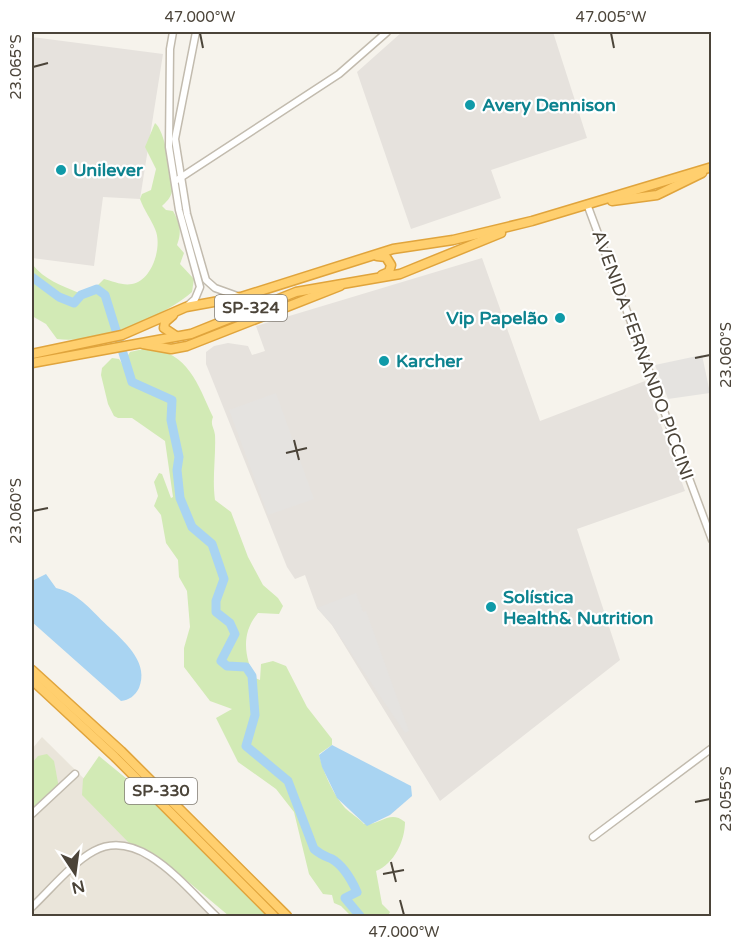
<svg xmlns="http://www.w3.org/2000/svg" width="743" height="948" font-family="'Varela Round',sans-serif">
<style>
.residential{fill:#eae5da}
.industrial{fill:#e6e2dd}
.green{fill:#d2eab5}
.parking{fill:#e5e3e0}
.water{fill:#a9d4f2}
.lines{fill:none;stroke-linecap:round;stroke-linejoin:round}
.river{stroke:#a9d4f2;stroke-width:9}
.minor-casing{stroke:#c2bbae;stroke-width:9}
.highway-casing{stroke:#e0a43c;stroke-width:11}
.minor{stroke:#fff;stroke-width:6}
.highway{stroke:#ffcf6e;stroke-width:8}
.ticks{fill:none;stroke:#4b4439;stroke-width:2}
.culture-dot{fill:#0f9aa8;stroke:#fff;stroke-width:2}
.labels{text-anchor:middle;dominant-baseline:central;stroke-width:4.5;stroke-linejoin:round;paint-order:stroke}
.shield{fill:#fff;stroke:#817c74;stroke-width:1.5}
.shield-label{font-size:16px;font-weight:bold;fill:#4b4439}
.culture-label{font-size:18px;font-weight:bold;fill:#0d838f;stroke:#fff;text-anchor:start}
.street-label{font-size:18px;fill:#4b4439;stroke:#fff}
.neatline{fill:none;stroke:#4b4439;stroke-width:2}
.ticks-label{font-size:15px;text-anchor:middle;fill:#4b4439}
</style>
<rect width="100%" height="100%" fill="#f6f3ec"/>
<polygon class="residential" points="42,737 222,916 32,916 32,749"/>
<g class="industrial">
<polygon points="402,32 553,32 587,138 491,170 501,198 411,229 357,72"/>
<polygon points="32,37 163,54 140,199 103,197 94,266 32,258"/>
<polygon points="482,258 540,421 645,381 685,491 577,529 620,660 440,801 332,625 317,608 305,575 295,579 287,567 206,364 206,352 214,346 228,343 248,346 252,355 265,351 256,326"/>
</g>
<g class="green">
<path d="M155,123C165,130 173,178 172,191C171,198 166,202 162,206L166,210L173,211C180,223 182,232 177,245L184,253L180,264L194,279L192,292C164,317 95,345 57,339L46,324L32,316V264C45,280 60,285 79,293L94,289L104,279C112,281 123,286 132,284C152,281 163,246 155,229C151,219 144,210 140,199L142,194L151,190L156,169L145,147Z"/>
<path d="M148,348C189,353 197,383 213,417C210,425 214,427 215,435C216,457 212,478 215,500L231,512L248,557L263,585L278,598L283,606L279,614L258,613C241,633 244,656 255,678L260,680L261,664L273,661L286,666L307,707L332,739V745L319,754C323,772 333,794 345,808C351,814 358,817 364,824C381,826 389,809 405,822C405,841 394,864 376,871L382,904L390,912L388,916H351L341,906L334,903L332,895L323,894L309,874L294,812L276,789L238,762L216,718L232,709L210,701L184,667V648L190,627L187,591L179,577L178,560L166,543L161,515L154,506L158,496L154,482L159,473L162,474L171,498L173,497L165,441L132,418H118L114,416L108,404L101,375L102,368L112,358L119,359L125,368V360L130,352Z"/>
<polygon points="47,754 54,761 59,788 32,815 32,763 38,756"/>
<polygon points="99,756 127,779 132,779 225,873 280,916 229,916 185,879 133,847 82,795 83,779"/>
</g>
<g class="parking">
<polygon points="702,355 710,393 668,399 655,365"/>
<polygon points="276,393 314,499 268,515 229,410"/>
<polygon points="356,593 363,612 366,611 409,731 405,733 332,625 317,608"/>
</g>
<g class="water">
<path d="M46,574L56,588C81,594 92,612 111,629C127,644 149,664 139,688C135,696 129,700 121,701L32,622V581Z"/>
<polygon points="332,745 411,786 412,796 390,815 367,826 337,798 322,767 319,755"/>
</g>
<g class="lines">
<path class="river" d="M32,277L59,297L74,303L81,295L97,289L105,295L132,382L172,400L171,420L179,457L177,470L180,498L192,527L212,544L224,579L216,601V612L230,623L235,634L221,661L227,666L246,667L252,676L255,715L246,746L288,781L314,849C321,855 325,856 332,859C344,866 352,881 357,892L345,898L360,916"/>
<g class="minor-casing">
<g id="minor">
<polyline points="173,32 170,49 169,147 179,210 200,287 195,299 186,307"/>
<polyline points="196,32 175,139 187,214 206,280 215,288 240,297"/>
<polyline points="177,180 339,74 387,32"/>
<polyline points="587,204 712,540"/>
<polyline points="32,814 75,774"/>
<polyline points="593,837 712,748"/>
<path d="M32,907C49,891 73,862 94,851C140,826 187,889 216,916"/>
</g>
</g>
<g class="highway-casing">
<g id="highway">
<polyline points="612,201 657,195 702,173"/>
<polyline points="377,256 386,257 391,265 389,272 382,275"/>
<polyline points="173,315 165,322 164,328 176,336"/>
<polyline points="143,344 171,349 187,346 340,286"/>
<polyline points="32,354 122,335 186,307 241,297 393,249 453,240 532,221 712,167"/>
<polyline points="32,363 191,334 296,292 400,274 501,233"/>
<polyline points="32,670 121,751 287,916"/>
<polyline points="32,680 115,757 274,916"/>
</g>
</g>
<use href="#minor" class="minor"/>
<use href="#highway" class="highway"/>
</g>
<path class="ticks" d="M200,33L203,48M611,33L614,48M33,67L48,63M695,358L710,355M294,440L299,460M286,453L307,448M33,511L48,508M695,802L710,799M391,862L396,882M383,874L404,870M400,900L404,915"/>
<g class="culture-dot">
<circle cx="470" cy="105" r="6"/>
<circle cx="61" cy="170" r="6"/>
<circle cx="560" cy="318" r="6"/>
<circle cx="384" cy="361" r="6"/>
<circle cx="491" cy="607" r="6"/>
</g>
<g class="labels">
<g class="shield">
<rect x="215" y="295" width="72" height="26" rx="4.5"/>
<rect x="125" y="778" width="72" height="26" rx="4.5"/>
</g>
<g class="shield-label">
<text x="251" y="308">SP-324</text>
<text x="161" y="791">SP-330</text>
</g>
<g class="culture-label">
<text x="482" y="105">Avery Dennison</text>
<text x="73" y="170">Unilever</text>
<text x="548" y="318" text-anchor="end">Vip Papelão</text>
<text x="396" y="361">Karcher</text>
<text x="503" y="597">Solística<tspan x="503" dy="21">Health&amp; Nutrition</tspan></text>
</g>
<g class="street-label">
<text transform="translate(643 355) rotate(70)">AVENIDA FERNANDO PICCINI</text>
</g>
</g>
<rect width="743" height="948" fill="none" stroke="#ffffff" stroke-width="66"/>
<g transform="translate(75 873) rotate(167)" stroke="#ffffff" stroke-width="4.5" paint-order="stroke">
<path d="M0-4.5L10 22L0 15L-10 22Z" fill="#4b4439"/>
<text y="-9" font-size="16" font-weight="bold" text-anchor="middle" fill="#4b4439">N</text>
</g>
<rect x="33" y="33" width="677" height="882" class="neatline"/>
<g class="ticks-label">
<text x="200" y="22">47.000°W</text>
<text x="611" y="22">47.005°W</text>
<text transform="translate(16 67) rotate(-90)" y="5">23.065°S</text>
<text transform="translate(726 355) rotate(-90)" y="5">23.060°S</text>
<text transform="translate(16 511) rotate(-90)" y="5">23.060°S</text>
<text transform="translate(726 799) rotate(-90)" y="5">23.055°S</text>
<text x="404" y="937">47.000°W</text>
</g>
</svg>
